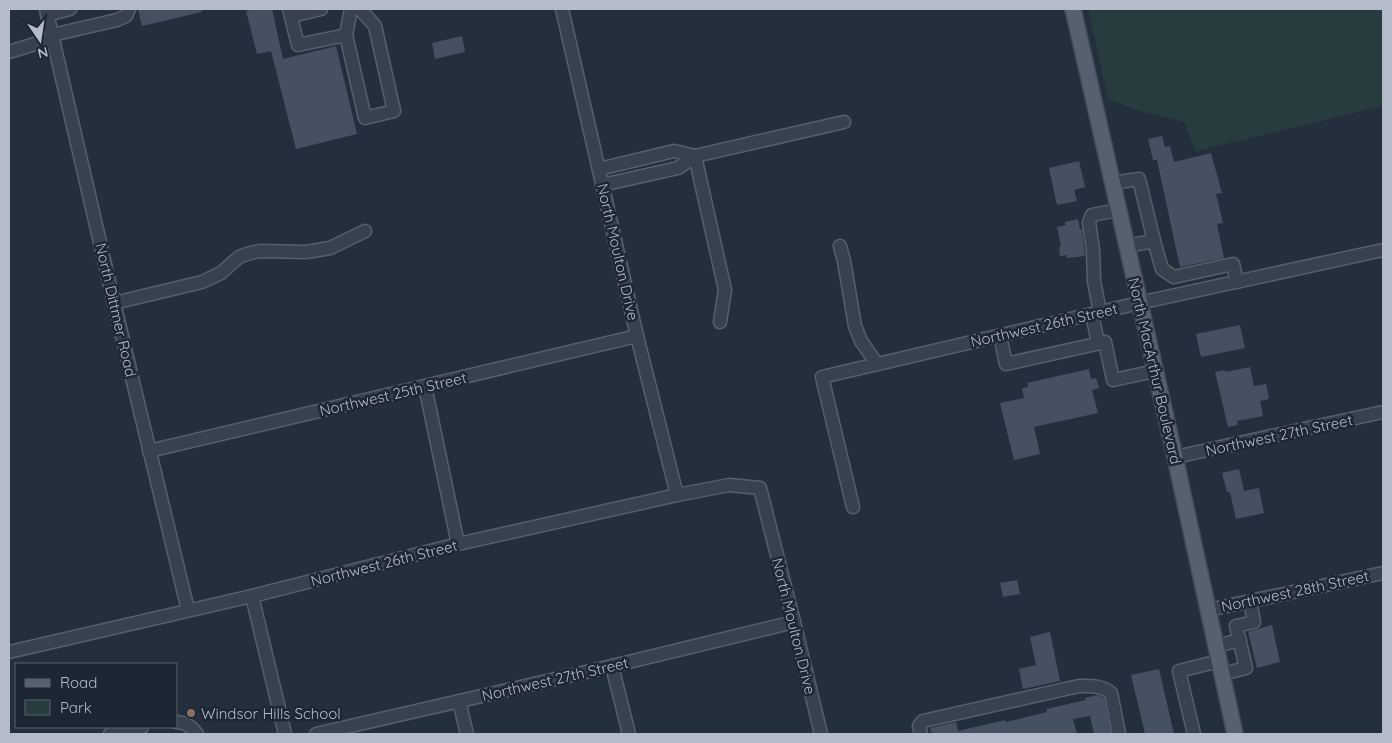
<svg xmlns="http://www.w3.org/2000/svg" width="1392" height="743" font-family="Quicksand,sans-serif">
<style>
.green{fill:#263c3f}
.building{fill:#455162}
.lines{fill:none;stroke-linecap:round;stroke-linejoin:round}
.minor-casing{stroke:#565f6c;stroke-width:15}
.major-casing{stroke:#414a57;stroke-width:18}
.minor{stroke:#38414e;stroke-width:12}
.major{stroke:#56606e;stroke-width:15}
.education-dot{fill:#8d6e63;stroke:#1d2633;stroke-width:2}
.labels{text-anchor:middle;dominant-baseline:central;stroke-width:5;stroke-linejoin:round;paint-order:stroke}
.street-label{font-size:15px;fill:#b4bcc9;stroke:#1d2633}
.poi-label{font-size:15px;fill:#b4bcc9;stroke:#1d2633;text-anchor:start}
</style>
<rect width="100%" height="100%" fill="#242f3e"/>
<polygon class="green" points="1088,9 1383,9 1383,106 1196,151 1184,122 1139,111 1108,99"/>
<g class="building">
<polygon points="138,9 201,9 202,12 142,26"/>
<polygon points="255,9 272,9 283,59 336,46 357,134 296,149 271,51 257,54 246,11"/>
<polygon points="462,36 465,52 435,59 432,43"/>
<polygon points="1162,136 1165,147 1170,146 1174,162 1211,153 1222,193 1216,194 1223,223 1217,224 1224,258 1180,267 1157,160 1153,160 1148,139"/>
<polygon points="1079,161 1085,187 1074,190 1077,201 1057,205 1049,168"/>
<polygon points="1078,219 1080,229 1082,229 1085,256 1067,258 1066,255 1060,256 1059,247 1061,246 1057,227 1066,225 1065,222"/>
<polygon points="1240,325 1245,348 1201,357 1196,334"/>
<polygon points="1250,367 1254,386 1266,384 1269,399 1260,401 1263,416 1237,421 1238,425 1228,427 1215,372 1225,370 1225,372"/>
<polygon points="1089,369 1091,379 1096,378 1099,388 1092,390 1098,413 1034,427 1040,454 1014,460 1000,403 1024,398 1022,388 1028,387 1027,383"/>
<polygon points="1239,469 1244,491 1259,488 1264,513 1236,519 1230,492 1227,492 1222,473"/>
<polygon points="1017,580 1020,594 1003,597 1000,583"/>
<polygon points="1272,625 1280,662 1257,668 1248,632"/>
<polygon points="1050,632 1060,681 1023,689 1019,669 1036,665 1030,637"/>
<polygon points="1159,669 1174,734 1145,734 1131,675"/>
<polygon points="1097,695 1104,698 1111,733 1094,734 1090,716 1073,719 1077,734 932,734 930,728 956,722 958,731 1005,720 1006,722 1047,712 1046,709 1086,700 1085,698"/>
</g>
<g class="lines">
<g class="minor-casing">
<g id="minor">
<polyline points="46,9 114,303 188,610"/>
<polyline points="289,9 298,45 346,35 351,9"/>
<polyline points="562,9 637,336 677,495"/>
<polyline points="47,15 70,9"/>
<polyline points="291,16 321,9"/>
<polyline points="52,35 117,20 126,16 129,9"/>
<polyline points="346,35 365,118 394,111 375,26 360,9"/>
<polyline points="9,52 38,43 53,40"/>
<polyline points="695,156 725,290 720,322"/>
<polyline points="599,169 674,151 695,156"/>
<polyline points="1112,183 1139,179 1154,241 1126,246"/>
<polyline points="602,185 678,168 695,156 844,122"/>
<polyline points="1154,241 1162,269 1174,277 1233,264 1237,282"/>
<polyline points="840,246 844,261 855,326 861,341 877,364"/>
<polyline points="114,303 202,282 221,273 239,257 250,253 260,251 306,252 330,248 365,231"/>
<polyline points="1100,312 1094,281 1093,250 1089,222 1092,215 1118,210"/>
<polyline points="1092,314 1098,343"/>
<polyline points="1000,336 1006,364 1105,342 1113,380 1155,371"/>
<polyline points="425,386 458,544"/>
<polyline points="149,451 637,336"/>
<polyline points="1175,457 1383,412"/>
<polyline points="853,507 822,377 1139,303 1383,250"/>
<polyline points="252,596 285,734"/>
<polyline points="1208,610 1383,573"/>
<polyline points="1216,646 1240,640"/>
<polyline points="9,652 252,596 458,544 677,495 729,485 760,488 794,622 821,734"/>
<polyline points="612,666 629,734"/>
<polyline points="1222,674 1246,668 1236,626 1254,622 1250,601"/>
<polyline points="459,701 467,734"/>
<path d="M176,722C185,722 192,727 197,734"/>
<polyline points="110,734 142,727"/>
<polyline points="316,734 612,666 794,622"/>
<path d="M921,734L919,726L923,721L1079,686C1091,686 1101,685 1111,693L1119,734"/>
<polyline points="1194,734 1179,671 1219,661"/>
</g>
</g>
<g class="major-casing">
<polyline id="major" points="1073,9 1175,457 1235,734"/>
</g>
<use href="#minor" class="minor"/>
<use href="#major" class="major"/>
</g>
<circle class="education-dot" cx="191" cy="713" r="5"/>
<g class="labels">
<g class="street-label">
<text transform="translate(618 252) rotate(77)">North Moulton Drive</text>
<text transform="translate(116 310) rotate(77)">North Dittmer Road</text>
<text transform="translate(1044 325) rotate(-13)">Northwest 26th Street</text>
<text transform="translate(1155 371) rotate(77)">North MacArthur Boulevard</text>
<text transform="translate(393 394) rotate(-13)">Northwest 25th Street</text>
<text transform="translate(1279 435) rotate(-12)">Northwest 27th Street</text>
<text transform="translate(384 563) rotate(-14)">Northwest 26th Street</text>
<text transform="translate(1295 591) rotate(-12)">Northwest 28th Street</text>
<text transform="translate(794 626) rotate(76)">North Moulton Drive</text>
<text transform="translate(555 679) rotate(-13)">Northwest 27th Street</text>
</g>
<g class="poi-label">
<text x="201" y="713">Windsor Hills School</text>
</g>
</g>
<rect width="1392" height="743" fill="none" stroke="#b4bcc9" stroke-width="20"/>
<rect x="15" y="663" width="162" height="65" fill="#1d2633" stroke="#59626f"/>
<rect x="25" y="679" width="25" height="8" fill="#56606e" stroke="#59626f"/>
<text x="60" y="688" font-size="15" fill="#b4bcc9">Road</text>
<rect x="25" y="700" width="25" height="15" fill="#263c3f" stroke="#59626f"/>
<text x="60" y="713" font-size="15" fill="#b4bcc9">Park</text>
<g transform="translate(40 40) rotate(167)" stroke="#1d2633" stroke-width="4" paint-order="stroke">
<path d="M0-4L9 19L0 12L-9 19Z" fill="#b4bcc9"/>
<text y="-8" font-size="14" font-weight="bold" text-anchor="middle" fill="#b4bcc9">N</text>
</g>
</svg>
